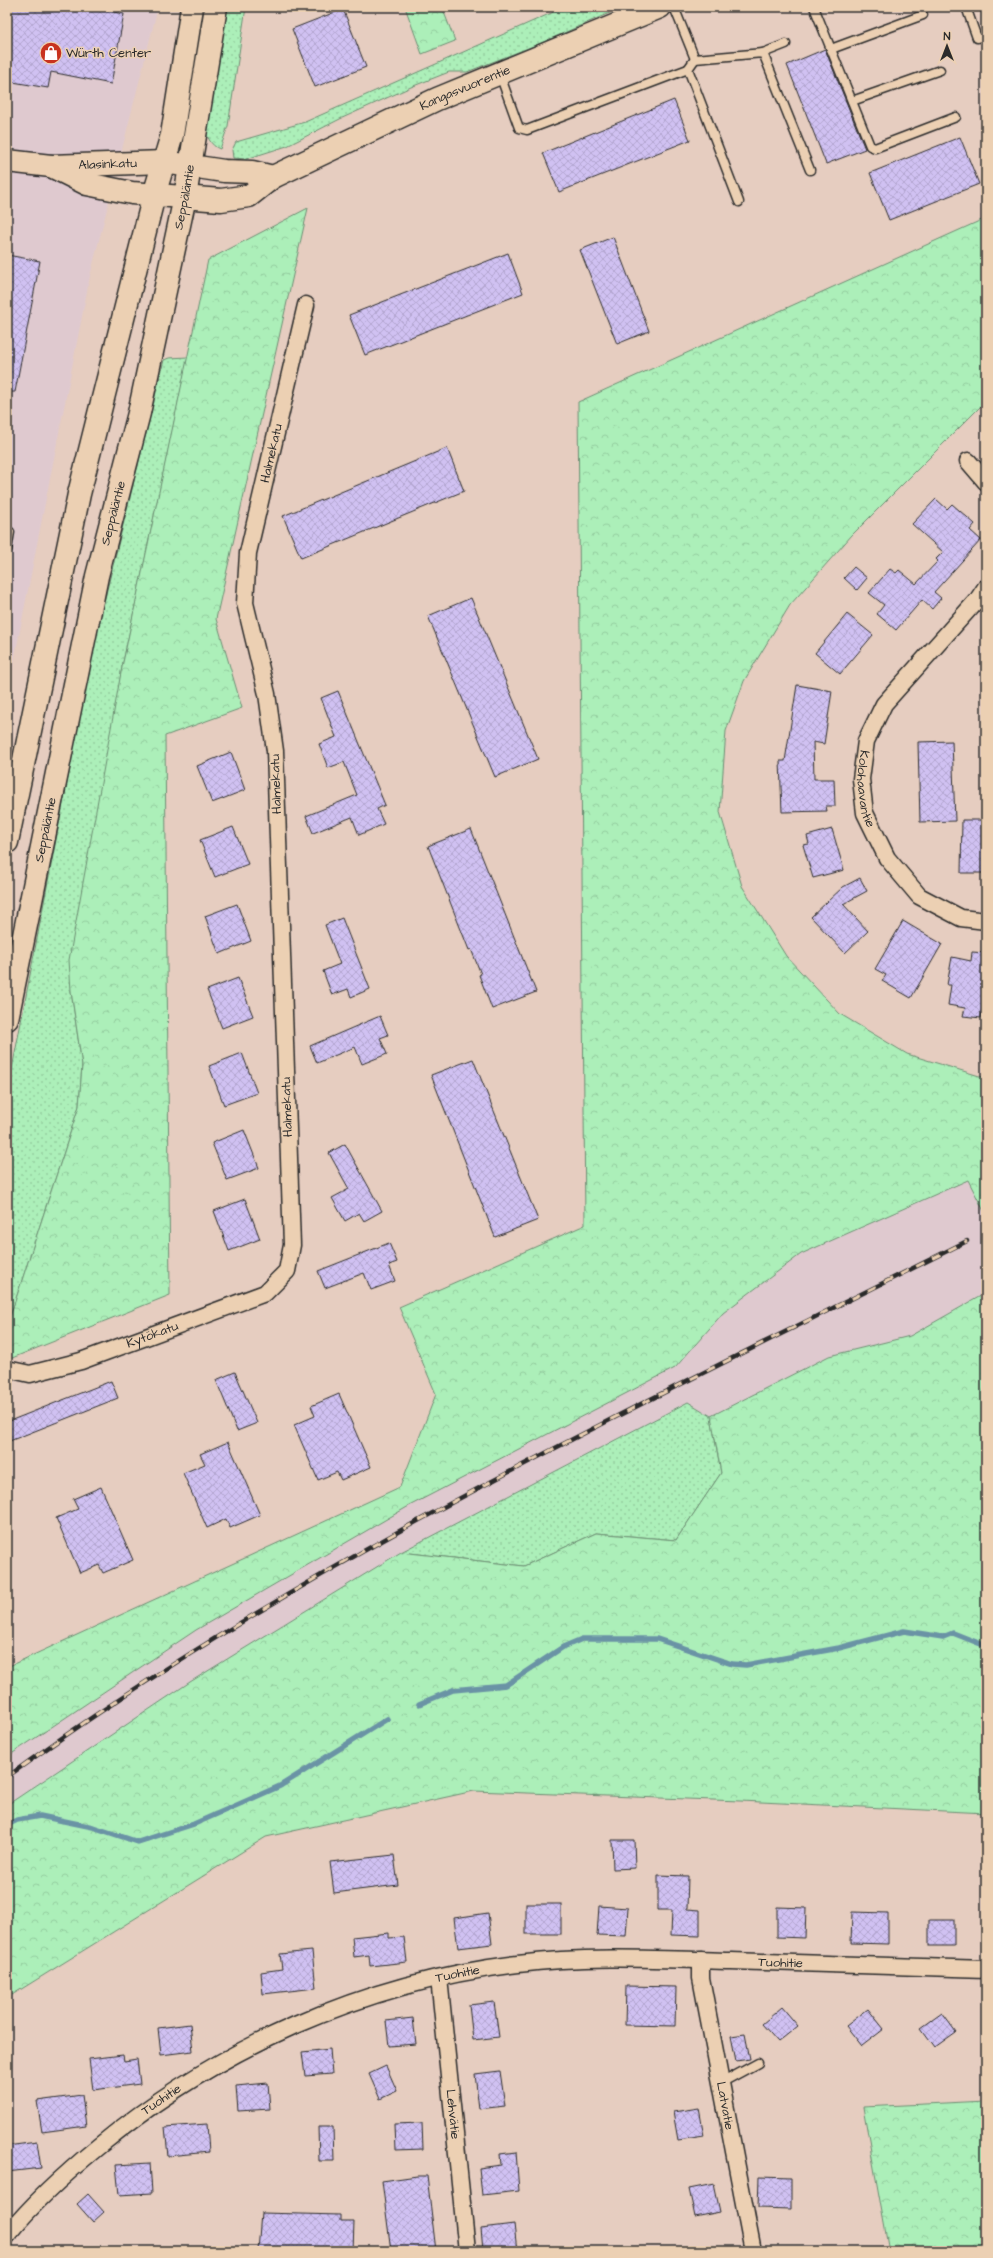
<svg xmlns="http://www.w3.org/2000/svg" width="993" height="2258" font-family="'Architects Daughter',sans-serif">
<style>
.built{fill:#dfc9cf}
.grass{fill:url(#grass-dots);stroke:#6c8d72}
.forest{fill:url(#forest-crowns);stroke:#6c8d72}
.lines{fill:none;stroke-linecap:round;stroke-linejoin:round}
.stream{stroke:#6a93a5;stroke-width:5.5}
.building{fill:url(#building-cross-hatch);stroke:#2b2b2b}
.lane-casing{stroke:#2b2b2b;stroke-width:11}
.street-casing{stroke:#2b2b2b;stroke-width:19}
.secondary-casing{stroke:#2b2b2b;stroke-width:25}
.lane{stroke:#ecd0b3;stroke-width:8}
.street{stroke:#ecd0b3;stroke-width:16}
.secondary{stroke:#ecd0b3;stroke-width:22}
.rail-casing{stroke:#2b2b2b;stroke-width:4.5}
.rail{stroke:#ecd0b3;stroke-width:3;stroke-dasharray:9;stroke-linecap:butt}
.labels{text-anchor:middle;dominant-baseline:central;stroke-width:3;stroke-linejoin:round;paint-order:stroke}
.poi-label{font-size:13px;fill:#2b2b2b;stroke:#ecd0b3;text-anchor:start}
.street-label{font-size:13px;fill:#2b2b2b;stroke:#ecd0b3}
</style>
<defs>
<pattern id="grass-dots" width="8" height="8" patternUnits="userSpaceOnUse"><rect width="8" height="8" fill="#acefb9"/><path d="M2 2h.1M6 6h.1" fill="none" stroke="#94cd9f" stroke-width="1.8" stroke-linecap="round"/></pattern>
<pattern id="forest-crowns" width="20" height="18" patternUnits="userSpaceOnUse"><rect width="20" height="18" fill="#acefb9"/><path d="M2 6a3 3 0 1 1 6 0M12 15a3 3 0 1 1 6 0" fill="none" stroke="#94cd9f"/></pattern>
<pattern id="building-cross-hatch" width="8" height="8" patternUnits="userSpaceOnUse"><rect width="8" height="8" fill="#d0c1f2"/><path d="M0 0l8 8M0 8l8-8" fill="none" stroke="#b3a6d0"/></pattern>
</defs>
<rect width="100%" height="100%" fill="#e6cdc0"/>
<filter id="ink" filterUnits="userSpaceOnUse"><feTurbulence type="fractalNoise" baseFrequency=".025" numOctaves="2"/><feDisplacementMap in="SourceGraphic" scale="8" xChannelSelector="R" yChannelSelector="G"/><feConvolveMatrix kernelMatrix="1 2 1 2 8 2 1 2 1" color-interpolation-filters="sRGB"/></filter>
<g filter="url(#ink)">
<g class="built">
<polygon points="7,7 158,7 90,276 7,696"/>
<polygon points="968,1180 986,1215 986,1293 910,1336 829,1356 711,1416 688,1402 401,1552 190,1682 7,1805 7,1757 196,1630 409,1506 675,1368 723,1313 801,1254"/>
</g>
<g class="grass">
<path d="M222,7H246L228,126L220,149C210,146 207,135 203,126Z"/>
<polygon points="565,7 623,7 541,43 467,72 449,72 411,87 340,119 287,146 246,159 233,158 232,150 236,142 305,122"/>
<polygon points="188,357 122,667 71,991 82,1065 79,1106 7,1326 7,1095 94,642 164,360 169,358"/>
<polygon points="688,1402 711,1416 721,1473 676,1540 596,1533 524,1566 401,1552"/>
</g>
<g class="forest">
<polygon points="405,7 442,7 455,41 422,54"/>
<polygon points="308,208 216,619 242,708 165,736 170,1295 7,1360 7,1326 79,1106 82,1065 71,991 69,960 122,667 208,260"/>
<polygon points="986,218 986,401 852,535 790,605 744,681 726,731 720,812 742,886 786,956 840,1014 907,1054 986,1078 986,1215 968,1180 801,1254 723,1313 675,1368 409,1506 196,1630 7,1757 7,1667 400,1487 436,1394 399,1307 585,1225 578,402"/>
<polygon points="986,1293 986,1813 740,1801 474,1791 266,1837 7,1998 7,1805 190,1682 401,1552 524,1566 596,1533 676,1540 721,1473 711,1416 829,1356 910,1336"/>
<polygon points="986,2101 986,2251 889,2251 863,2107"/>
</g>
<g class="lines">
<g class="stream">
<polyline points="419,1704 453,1690 506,1685 563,1647 582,1639 657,1639 732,1664 746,1665 839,1648 904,1631 943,1637 953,1633 986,1646"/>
<polyline points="7,1825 17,1820 40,1816 93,1827 138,1842 194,1824 280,1786 387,1719"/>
</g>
</g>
<g class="building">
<polygon points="7,7 88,7 124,14 111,84 51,72 48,88 7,81"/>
<polygon points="343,9 366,67 315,87 292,29"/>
<polygon points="825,49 865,149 826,164 787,65"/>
<polygon points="674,100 690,140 559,192 543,153"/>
<polygon points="960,137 979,184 889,220 870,173"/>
<polygon points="613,237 649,331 617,344 580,250"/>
<polygon points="508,253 523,293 365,355 349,315"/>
<polygon points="7,255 40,261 15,392 7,392"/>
<polygon points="447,448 464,491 301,558 283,516"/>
<polygon points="936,499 947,509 952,504 975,524 970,530 981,540 934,592 941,598 932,609 922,600 896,630 877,614 884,605 869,593 890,569 896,573 899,570 916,584 938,561 936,559 943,552 912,524"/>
<polygon points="854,567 867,578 857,590 844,578"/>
<polygon points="471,598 538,759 495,777 428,616"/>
<polygon points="847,614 873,635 840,674 815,653"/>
<polygon points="797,685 832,691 824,744 813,742 814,779 834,779 835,806 826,806 827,811 782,812 780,761 785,761"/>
<polygon points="338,691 385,805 377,809 384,824 359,835 352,817 313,833 306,816 357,795 344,762 328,768 319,744 336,737 321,698"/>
<polygon points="952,741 955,821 920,822 918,742"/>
<polygon points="231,752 245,790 212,803 197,766"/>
<polygon points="962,820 986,820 986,868 983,873 961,873"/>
<polygon points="233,827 248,864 215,877 200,840"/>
<polygon points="471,829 536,992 492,1009 479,975 481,974 471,949 469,950 428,846"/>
<polygon points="832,829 844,870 813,878 803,845 809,844 807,836"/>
<polygon points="860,878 867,891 843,904 868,931 845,953 811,917 843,887"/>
<polygon points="237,904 251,941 219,954 205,916"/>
<polygon points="342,918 370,989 351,997 348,989 332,995 323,971 340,964 325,925"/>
<polygon points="903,921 942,944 911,998 882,981 886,975 875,969"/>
<polygon points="972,952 986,953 986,987 981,1018 963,1016 965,1008 948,1005 951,985 947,985 952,957 971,961"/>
<polygon points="238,978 253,1016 222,1028 207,990"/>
<polygon points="380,1016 388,1035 380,1038 387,1054 362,1064 355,1047 317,1063 310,1046"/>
<polygon points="242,1053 257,1093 224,1105 209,1066"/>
<polygon points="473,1059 538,1220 495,1237 431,1075"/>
<polygon points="244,1130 259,1168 227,1180 212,1143"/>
<polygon points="345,1144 382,1211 364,1221 359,1213 345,1221 332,1198 349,1189 329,1153"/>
<polygon points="245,1199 260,1239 229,1251 214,1211"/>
<polygon points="389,1243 397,1262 389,1265 395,1281 371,1290 364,1273 325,1288 318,1271"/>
<polygon points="235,1372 257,1423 237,1431 216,1380"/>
<polygon points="111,1381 118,1398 7,1442 7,1422"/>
<polygon points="339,1394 371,1467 341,1480 337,1472 318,1480 294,1425 315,1416 311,1406"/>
<polygon points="228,1442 260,1515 230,1528 226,1519 207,1528 183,1473 205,1464 200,1454"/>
<polygon points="101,1487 133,1560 103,1573 99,1565 80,1573 56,1518 78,1509 73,1499"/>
<polygon points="612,1840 634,1840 635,1868 613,1869"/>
<polygon points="394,1855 398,1885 334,1893 330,1862"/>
<polygon points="658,1875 688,1876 687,1909 700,1910 700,1936 671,1935 672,1910 658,1910"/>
<rect x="526" y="1904" width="35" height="30"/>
<polygon points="599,1906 628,1908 626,1936 597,1935"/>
<polygon points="777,1907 806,1908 805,1938 777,1937"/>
<polygon points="852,1912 888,1913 888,1944 851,1943"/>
<polygon points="488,1913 492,1944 458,1948 454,1918"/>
<rect x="929" y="1920" width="25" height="26"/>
<polygon points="389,1933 389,1938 404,1937 407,1962 370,1966 369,1955 354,1957 352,1937"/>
<polygon points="312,1951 316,1988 263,1994 261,1972 282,1969 280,1954"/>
<polygon points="626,1986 676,1987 675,2026 625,2025"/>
<polygon points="494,2002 499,2037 473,2040 469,2005"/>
<polygon points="782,2007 798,2026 778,2042 762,2024"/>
<polygon points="868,2009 884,2029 862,2046 846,2026"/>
<polygon points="942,2013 956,2032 935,2047 921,2028"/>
<polygon points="413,2018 416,2044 389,2046 386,2021"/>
<polygon points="190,2024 193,2051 161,2055 158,2028"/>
<polygon points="745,2034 750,2059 736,2061 731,2036"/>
<polygon points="330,2049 332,2074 305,2076 302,2052"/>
<polygon points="123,2055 124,2061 137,2059 140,2084 93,2090 89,2059"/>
<polygon points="386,2066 397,2091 380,2099 369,2074"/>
<polygon points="500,2071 505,2106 479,2109 475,2074"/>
<polygon points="268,2083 270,2109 238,2111 236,2086"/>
<polygon points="82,2095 86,2126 42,2132 37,2101"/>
<polygon points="699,2108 704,2136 678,2140 673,2112"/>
<polygon points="422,2123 423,2149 395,2150 394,2124"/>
<polygon points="207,2124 209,2152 168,2156 165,2127"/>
<polygon points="318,2127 333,2127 334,2161 319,2161"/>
<polygon points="37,2142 41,2168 7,2172 7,2146"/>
<polygon points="516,2152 519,2191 482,2195 479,2168 501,2165 500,2154"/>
<polygon points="150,2163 152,2193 119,2195 116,2165"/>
<polygon points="417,2176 427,2176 436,2251 391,2251 382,2181"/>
<polygon points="759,2177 791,2178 791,2209 758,2208"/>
<polygon points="714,2184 720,2212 695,2217 689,2189"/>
<polygon points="88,2194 104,2212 93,2222 77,2204"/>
<polygon points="261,2213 340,2215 340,2221 354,2221 353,2251 258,2251"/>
<polygon points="514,2224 517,2251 483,2251 481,2228"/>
</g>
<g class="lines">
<g class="lane-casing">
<g id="lane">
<polyline points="674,7 695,59 763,53 810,170"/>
<polyline points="814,7 870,146 875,148 956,117"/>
<polyline points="966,7 977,38 986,37"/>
<polyline points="831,49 923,15"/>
<polyline points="763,53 786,44"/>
<polyline points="695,59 688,69 739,202"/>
<polyline points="500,75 519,128 527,130 688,69"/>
<polyline points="852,101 940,70"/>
<polyline points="7,550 10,532"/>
<polyline points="721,2083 758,2063"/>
</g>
</g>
<g class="street-casing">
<g id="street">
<polyline points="968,461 986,482"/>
<path id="s1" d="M986,587L978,599L884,704L866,741L861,779L865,813L887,858L919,896L961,918L986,921"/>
<path id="s2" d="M7,1369L30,1374L81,1361L265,1293L287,1271L292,1245L275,751L267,694L245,603L248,553L306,305"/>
<path id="s3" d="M701,1960V1978L753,2251"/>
<path id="s4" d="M439,1978L467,2251"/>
<path id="s5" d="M7,2235C34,2202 66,2173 99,2146C218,2048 364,1982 518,1964C588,1955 660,1959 731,1961C816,1964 901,1966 986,1969"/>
</g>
</g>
<g class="secondary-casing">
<g id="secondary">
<path id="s6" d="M7,161L51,166L164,162L224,171L252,172L273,177"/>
<path id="s7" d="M51,166L87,184L132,193L221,200L249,196L273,177L437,99L660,7"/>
<polyline points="7,842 79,494 154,195 172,135 192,7"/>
<path id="s8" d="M7,1019L97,576L139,413L185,197L216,7"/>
</g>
</g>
<use href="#lane" class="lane"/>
<use href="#street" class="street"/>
<use href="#secondary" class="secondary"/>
<g class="rail-casing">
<path id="rail" d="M7,1777C305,1560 640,1406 967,1241"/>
</g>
<use href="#rail" class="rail"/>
</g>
</g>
<defs>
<g id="shop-disc" transform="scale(1.15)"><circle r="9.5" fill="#c8321e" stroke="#ecd0b3"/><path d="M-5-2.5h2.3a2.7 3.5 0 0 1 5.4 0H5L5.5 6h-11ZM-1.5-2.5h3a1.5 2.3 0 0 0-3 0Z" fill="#fff"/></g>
</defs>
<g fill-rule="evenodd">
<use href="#shop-disc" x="51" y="53"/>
</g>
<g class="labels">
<g class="poi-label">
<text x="66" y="53">Würth Center</text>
</g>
<g class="street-label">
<text stroke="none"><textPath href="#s7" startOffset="446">Kangasvuorentie</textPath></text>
<text stroke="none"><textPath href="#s6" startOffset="101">Alasinkatu</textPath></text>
<text stroke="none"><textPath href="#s8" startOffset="841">Seppäläntie</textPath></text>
<text stroke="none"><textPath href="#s2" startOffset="1128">Halmekatu</textPath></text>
<text stroke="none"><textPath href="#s8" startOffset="517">Seppäläntie</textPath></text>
<text transform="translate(276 784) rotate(-92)">Halmekatu</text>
<text stroke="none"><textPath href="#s1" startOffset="245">Kolohaavantie</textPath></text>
<text stroke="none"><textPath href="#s8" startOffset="193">Seppäläntie</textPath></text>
<text transform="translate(287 1107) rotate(-92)">Halmekatu</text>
<text stroke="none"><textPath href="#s2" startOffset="152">Kytökatu</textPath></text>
<text stroke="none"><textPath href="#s5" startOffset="854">Tuohitie</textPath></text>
<text stroke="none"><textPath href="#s5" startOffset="530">Tuohitie</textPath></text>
<text stroke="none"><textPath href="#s5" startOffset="206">Tuohitie</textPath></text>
<text stroke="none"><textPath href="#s3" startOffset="148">Latvatie</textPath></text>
<text stroke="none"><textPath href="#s4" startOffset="137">Lehvätie</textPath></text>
</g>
</g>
<rect width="993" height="2258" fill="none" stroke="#ecd0b3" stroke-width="24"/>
<rect x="12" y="12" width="969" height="2234" fill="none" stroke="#2b2b2b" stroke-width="1.5" filter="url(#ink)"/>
<g transform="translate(947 46)" stroke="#ecd0b3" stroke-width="3" paint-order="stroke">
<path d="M0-3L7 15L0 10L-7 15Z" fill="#2b2b2b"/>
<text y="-6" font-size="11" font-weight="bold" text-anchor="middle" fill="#2b2b2b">N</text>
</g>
</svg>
